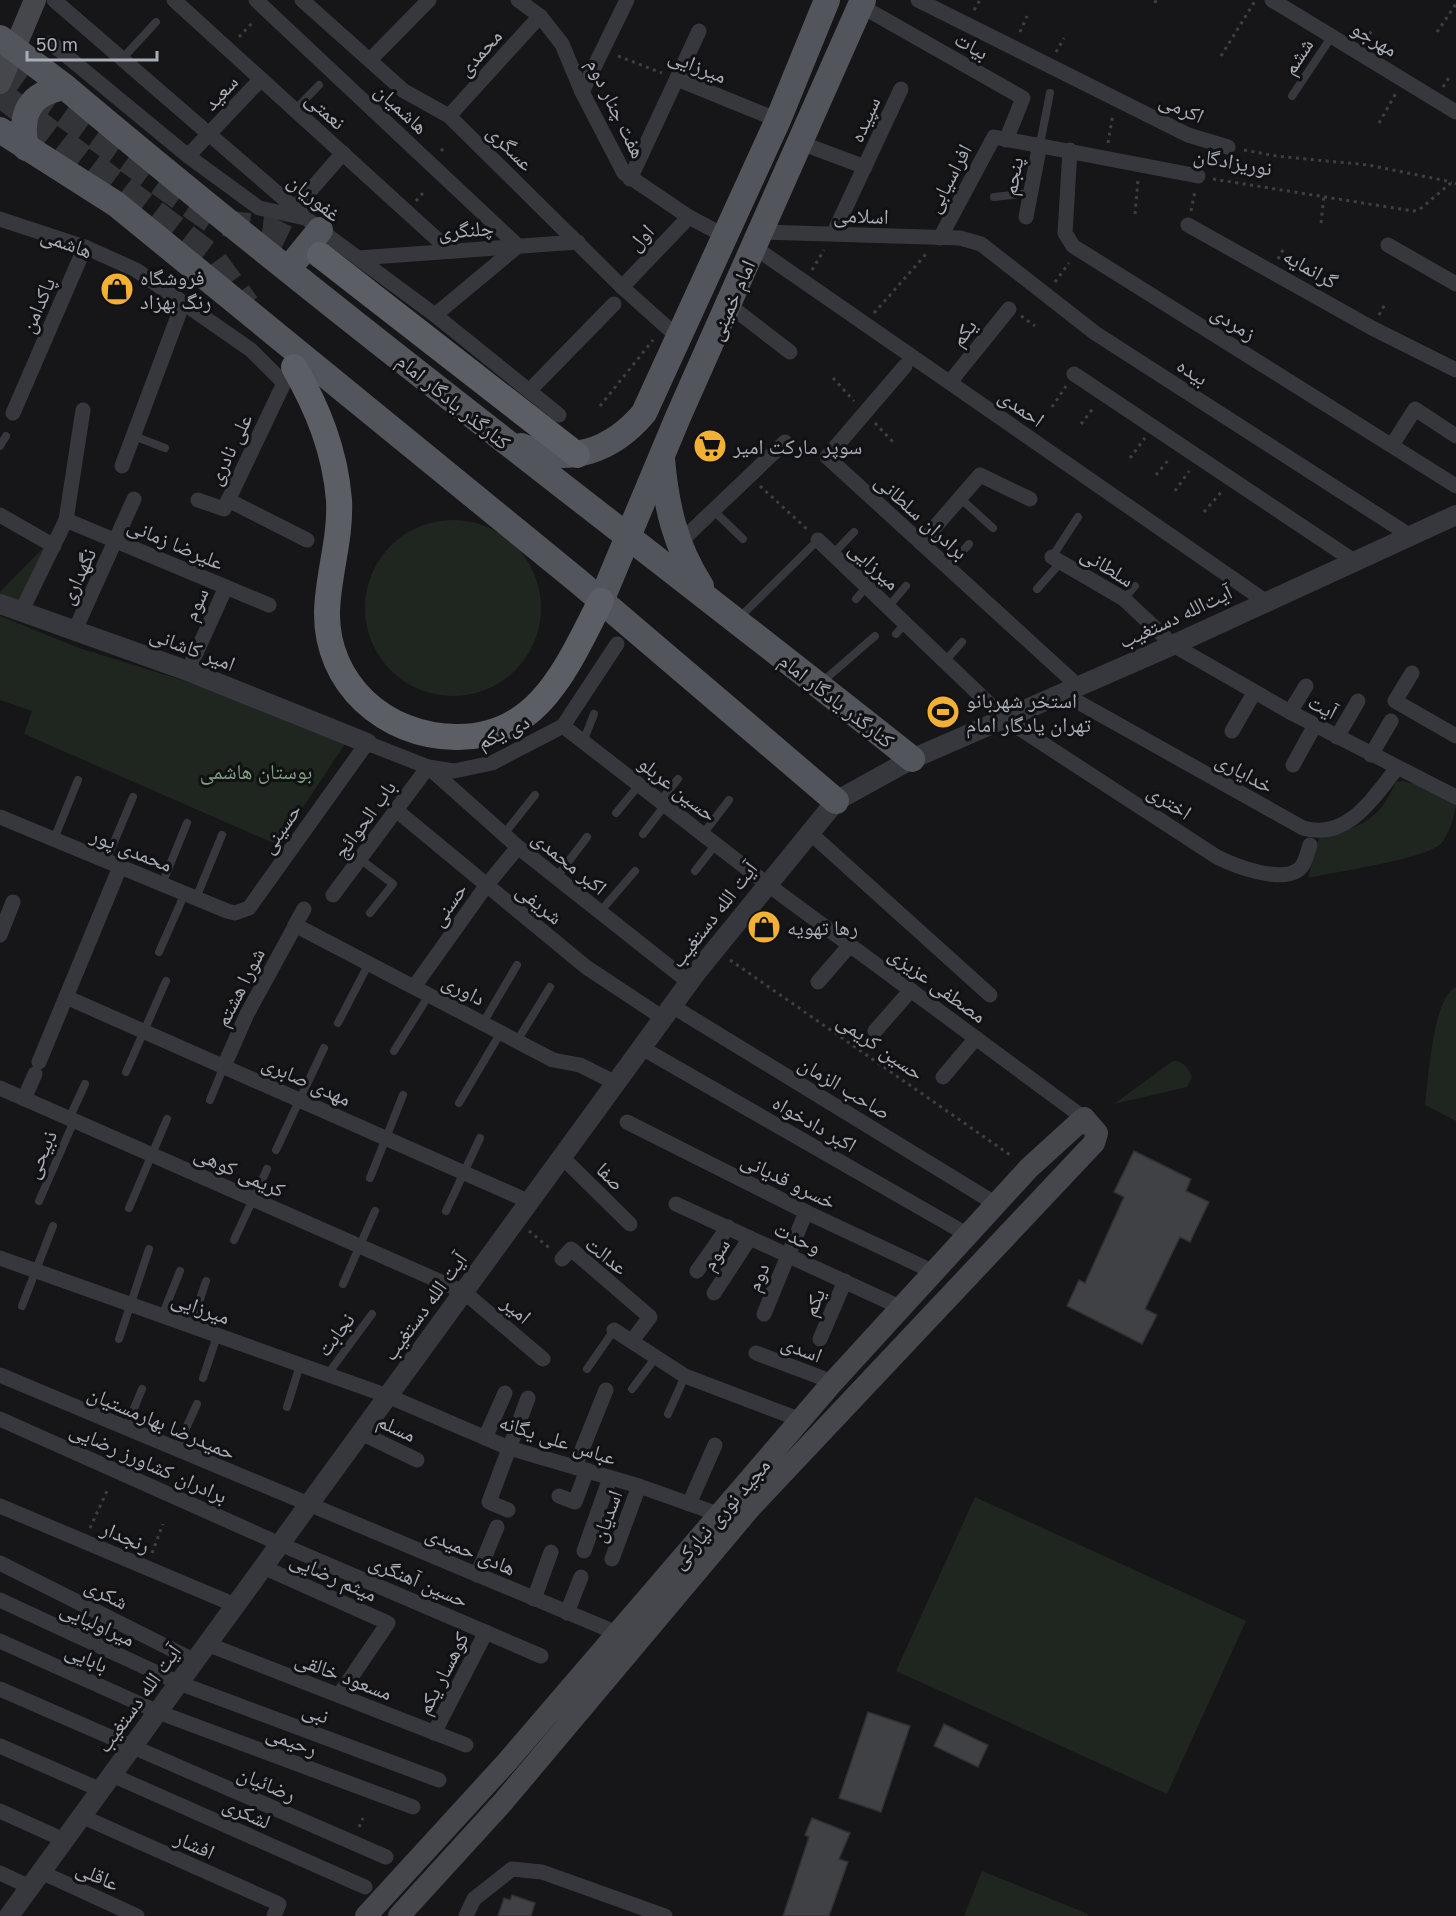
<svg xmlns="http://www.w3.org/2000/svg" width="1456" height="1916" font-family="'Golos Text','Noto Naskh Arabic',sans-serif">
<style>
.green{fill:#1e261f}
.building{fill:#404145;stroke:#303034;stroke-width:1.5}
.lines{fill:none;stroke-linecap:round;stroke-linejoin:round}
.trunk-tunnel{stroke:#333438;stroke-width:26;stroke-dasharray:26 13;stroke-linecap:butt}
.path{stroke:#3d3f44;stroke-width:3;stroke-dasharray:3 4.5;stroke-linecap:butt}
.service{stroke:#37383d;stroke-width:8}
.minor{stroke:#37383d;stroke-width:15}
.tertiary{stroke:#37383d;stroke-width:20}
.secondary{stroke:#45474d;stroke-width:22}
.primary{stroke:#53555c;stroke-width:26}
.trunk{stroke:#5b5e65;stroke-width:26}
.labels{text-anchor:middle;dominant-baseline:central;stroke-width:6;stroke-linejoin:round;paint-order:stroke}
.street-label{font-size:21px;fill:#a8adb8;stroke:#111113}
.poi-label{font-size:21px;fill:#a8adb8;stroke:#111113;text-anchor:start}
.park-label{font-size:21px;fill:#7fa381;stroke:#111113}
</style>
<rect width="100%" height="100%" fill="#161618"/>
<g class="green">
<circle cx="453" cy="608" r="88"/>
<polygon points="50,541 19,606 0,599 0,592"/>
<polygon points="0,616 79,648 217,691 345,744 278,845 24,734 32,711 0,700"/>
<path d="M1402,781L1415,784L1456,804C1455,815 1448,839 1438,846C1414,861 1339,871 1308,878L1319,838C1359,827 1378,823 1396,782Z"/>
<path d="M1456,987V1121L1425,1105C1429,1078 1432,999 1456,987Z"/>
<path d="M1173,1061C1184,1061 1188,1068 1192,1077L1187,1087L1114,1104Z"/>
<polygon points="975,1497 1246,1621 1167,1794 896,1671"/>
<polygon points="982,1871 1088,1914 1087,1916 964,1916"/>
</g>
<g class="building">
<polygon points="1134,1151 1191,1179 1186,1191 1209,1202 1190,1242 1180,1237 1145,1309 1157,1315 1142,1344 1067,1306 1079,1280 1085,1283 1124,1197 1114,1192"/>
<polygon points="868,1712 910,1726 881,1812 839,1798"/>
<polygon points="944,1724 988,1745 978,1767 934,1746"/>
<polygon points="812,1818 850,1833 839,1859 848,1862 829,1916 783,1916 809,1837 805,1835"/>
<polygon points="512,1895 535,1903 531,1916 498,1916 504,1898 510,1900"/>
</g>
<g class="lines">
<g class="trunk-tunnel">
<polyline points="0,69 214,222 265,228 320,255"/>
<polyline points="0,94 211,256 247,305"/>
</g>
<g class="path">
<polyline points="1155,3 1156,0"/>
<polyline points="974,10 980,0"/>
<polyline points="1020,32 1027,16"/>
<polyline points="1437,32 1456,4"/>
<polyline points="239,37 253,22"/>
<polyline points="1365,40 1373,29"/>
<polyline points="1056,52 1064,38"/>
<polyline points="618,56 662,73"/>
<polyline points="1221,56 1255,1"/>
<polyline points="1443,87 1450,76"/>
<polyline points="1379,123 1396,93"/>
<polyline points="1108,143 1113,114"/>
<polyline points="1244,150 1276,156 1368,165 1452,182"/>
<polyline points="441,151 446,146"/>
<polyline points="1213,179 1413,211 1419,210 1452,182 1456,184"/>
<polyline points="416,201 423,193"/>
<polyline points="1191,211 1195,191"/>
<polyline points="1135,214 1138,180"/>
<polyline points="1321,223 1324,196"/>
<polyline points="1278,259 1284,248"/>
<polyline points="812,270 824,250"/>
<polyline points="1055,282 1069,263"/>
<polyline points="874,313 927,253"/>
<polyline points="1379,315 1385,304"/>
<polyline points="1021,316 1035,326"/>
<polyline points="833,378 854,401"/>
<polyline points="600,406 653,340"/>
<polyline points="1052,407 1066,386"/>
<polyline points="875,423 894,443"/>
<polyline points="1081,424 1094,407"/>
<polyline points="1130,458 1145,438"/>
<polyline points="1156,475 1170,458"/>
<polyline points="760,486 808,530"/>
<polyline points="1175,491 1189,471"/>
<polyline points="1204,512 1223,490"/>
<polyline points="730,960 1013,1157"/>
<polyline points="529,1231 552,1250"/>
<polyline points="90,1528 107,1491"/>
<polyline points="152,1553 163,1524"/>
<polyline points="359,1827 363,1818"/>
</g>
<g class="service">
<polyline points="122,59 156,22"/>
<polyline points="1292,96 1332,36"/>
<polyline points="295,110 319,85"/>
<polyline points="1040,144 1050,93"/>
<polyline points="994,197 1030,193"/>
<polyline points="134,436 165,448"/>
<polyline points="0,446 6,436"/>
<polyline points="960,498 993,528"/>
<polyline points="713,510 743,539"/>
<polyline points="833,554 854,532"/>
<polyline points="1052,557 1078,517"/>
<polyline points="948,568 969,544"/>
<polyline points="1037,589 1061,562"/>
<polyline points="856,599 867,586"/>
<polyline points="1124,599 1135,586"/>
<polyline points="889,606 906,586"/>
<polyline points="738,619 818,540"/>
<polyline points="896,634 906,622"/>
<polyline points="946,660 962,642"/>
<polyline points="822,682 875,636"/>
<polyline points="583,742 594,714"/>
<polyline points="660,801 678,779"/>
<polyline points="616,813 639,785"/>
<polyline points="504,834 535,795"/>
<polyline points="643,834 665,805"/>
<polyline points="703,834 729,800"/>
<polyline points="54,839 78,780"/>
<polyline points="360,859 393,884 370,913"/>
<polyline points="106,861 133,797"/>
<polyline points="695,871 716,844"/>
<polyline points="556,878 587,837"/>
<polyline points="162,884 187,823"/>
<polyline points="196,898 222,835"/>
<polyline points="599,913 635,871"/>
<polyline points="159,952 185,893"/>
<polyline points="338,1023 369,963"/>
<polyline points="483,1023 517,965"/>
<polyline points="517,1041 550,987"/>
<polyline points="394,1051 429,995"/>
<polyline points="126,1072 166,981"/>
<polyline points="210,1100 224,1066"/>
<polyline points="459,1103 501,1032"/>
<polyline points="69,1119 85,1084"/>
<polyline points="276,1150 324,1048"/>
<polyline points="370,1178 403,1095"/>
<polyline points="39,1201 74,1121"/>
<polyline points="129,1208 167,1119"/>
<polyline points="446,1211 480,1138"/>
<polyline points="234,1240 267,1169"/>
<polyline points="343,1284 375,1211"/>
<polyline points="22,1306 53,1226"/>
<polyline points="162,1316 180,1271"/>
<polyline points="191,1326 206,1281"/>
<polyline points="119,1339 149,1249"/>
<polyline points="587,1369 614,1330"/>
<polyline points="327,1375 372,1314"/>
<polyline points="203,1378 217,1336"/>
<polyline points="632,1389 656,1357"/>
<polyline points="287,1407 300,1365"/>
<polyline points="668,1414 685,1376"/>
<polyline points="126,1428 142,1389"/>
<polyline points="176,1450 197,1404"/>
</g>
<g class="minor">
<polyline points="54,0 320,230 435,315 559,415"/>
<polyline points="174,0 450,251"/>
<polyline points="256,0 518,246 435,315"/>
<polyline points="302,0 404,91 449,116 622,287 680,339"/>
<polyline points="518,0 540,16 562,44 582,92 624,173 689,217 725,236"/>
<polyline points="918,0 1188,135 1228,147"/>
<polyline points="1272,0 1456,112"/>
<polyline points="861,6 1023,98 1006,140"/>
<polyline points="51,43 188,156 259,208 305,218"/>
<polyline points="370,60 429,0"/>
<polyline points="677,79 778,120"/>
<polyline points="582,92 627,0"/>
<polyline points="449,116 540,16"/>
<polyline points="801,143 865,167"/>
<polyline points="1070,150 1065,233 1073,246 1456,486"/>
<polyline points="188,156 261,79"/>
<polyline points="630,179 699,31"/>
<polyline points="295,208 343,153"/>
<polyline points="1026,217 1040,144"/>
<polyline points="0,219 85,247 136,270 251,350 284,383 224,509 198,500"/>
<polyline points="1188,225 1372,328 1456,370"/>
<polyline points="836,228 901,89"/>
<polyline points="761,232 960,238 981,244 1095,333 1409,535"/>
<polyline points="940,238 994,137 1198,176"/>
<polyline points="1388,245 1456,284"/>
<polyline points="754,247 1265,601"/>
<polyline points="358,258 578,242"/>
<polyline points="622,287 689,217"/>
<polyline points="729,305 790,352"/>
<polyline points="905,366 827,457 1078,686"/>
<polyline points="1074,374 1354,561"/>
<polyline points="950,382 1009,309"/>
<polyline points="530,390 614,304"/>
<polyline points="13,413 85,247"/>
<polyline points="1392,445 1415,409 1456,436"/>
<polyline points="122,466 183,303"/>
<polyline points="228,500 307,540"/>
<polyline points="0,515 54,546"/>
<polyline points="66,520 269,605"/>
<path d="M818,540L1005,719L1217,857C1235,866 1279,883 1298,870C1305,866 1307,853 1310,845"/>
<polyline points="921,543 980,475 1030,499"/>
<polyline points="678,544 785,442"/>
<polyline points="1052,557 1124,599 1173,645 1290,712 1456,797"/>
<polyline points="22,610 66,520 83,410"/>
<polyline points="75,630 134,499"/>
<polyline points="188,671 226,587"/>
<polyline points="1412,673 1395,701 1456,736"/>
<path d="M1062,693L1303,828C1347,841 1373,798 1397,768"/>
<polyline points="1290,712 1306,686"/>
<polyline points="563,726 767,884 1084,1118"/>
<polyline points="1232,731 1254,693"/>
<polyline points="1337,737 1358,701"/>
<polyline points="1371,755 1391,721"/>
<polyline points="1293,765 1315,725"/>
<polyline points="396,810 586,967 663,1018"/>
<polyline points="0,817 227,911 235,913 249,908 367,743 428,767 454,771 492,763 563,726 617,644"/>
<polyline points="809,832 990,995"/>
<polyline points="333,895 428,767 518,847 690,983"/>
<polyline points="304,909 295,925 553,1060 580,1065 616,1083"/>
<polyline points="0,935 13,902"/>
<polyline points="818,982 850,945"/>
<polyline points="414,987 486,886 518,847"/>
<polyline points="66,997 530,1202"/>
<polyline points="672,1006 996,1204"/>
<polyline points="875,1031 911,990"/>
<polyline points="642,1048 968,1235"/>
<polyline points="39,1062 120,867"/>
<polyline points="224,1066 247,1014 294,928"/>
<polyline points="943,1077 976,1038"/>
<polyline points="0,1088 464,1292 543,1359"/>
<polyline points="24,1099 35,1074"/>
<polyline points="627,1122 806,1212 934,1272"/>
<polyline points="562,1157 630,1224"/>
<polyline points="676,1204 902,1308"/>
<polyline points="0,1258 388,1396 509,1448 639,1486 718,1514"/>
<polyline points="562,1259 571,1249 650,1317 632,1341"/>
<polyline points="697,1271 728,1227"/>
<polyline points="714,1293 750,1238"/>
<polyline points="764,1314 806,1212"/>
<polyline points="614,1330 685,1376 801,1420"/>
<polyline points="820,1339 845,1281"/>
<polyline points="756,1353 833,1382"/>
<polyline points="0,1375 617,1633"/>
<polyline points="0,1419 280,1544 541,1656"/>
<polyline points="361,1433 417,1460"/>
<polyline points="485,1438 505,1393"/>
<polyline points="575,1467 606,1390"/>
<polyline points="559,1496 575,1502 587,1470"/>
<polyline points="689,1504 715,1445"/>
<polyline points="0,1506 235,1605"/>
<polyline points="508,1510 489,1502 528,1398"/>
<polyline points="584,1551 610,1478"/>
<polyline points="612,1559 639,1486"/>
<polyline points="0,1563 195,1661"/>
<polyline points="263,1567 388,1623 339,1695"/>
<polyline points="477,1575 497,1527"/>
<polyline points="534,1599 551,1552"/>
<polyline points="0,1600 179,1683 439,1780"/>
<polyline points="567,1613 581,1577"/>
<polyline points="0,1641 158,1712 413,1807"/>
<polyline points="207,1644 466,1745"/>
<polyline points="0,1689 386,1857"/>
<polyline points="434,1733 486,1632"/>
<polyline points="0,1746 101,1790"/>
<polyline points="112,1775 365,1887"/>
<polyline points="0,1811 64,1840"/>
<polyline points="81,1816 279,1904 274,1916"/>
<polyline points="41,1872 137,1916"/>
<polyline points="0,1873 30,1887"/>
<polyline points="466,1916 474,1899 512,1869 542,1872 665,1916"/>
</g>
<g class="tertiary">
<polyline points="0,604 188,671 367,743"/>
<polyline points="9,1916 696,973 836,801 912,759 1173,645 1456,515"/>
</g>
<g class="secondary">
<polyline points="0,83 35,0"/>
<polyline points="366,1916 506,1763 833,1382 1029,1168 1084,1118 1097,1133 1094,1143 750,1508 503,1802 399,1916"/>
</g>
<g class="primary">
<path d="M0,38L65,87C340,319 630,535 912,759"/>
<polyline points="0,130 116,204 578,581 836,801"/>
<path d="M26,148C19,114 29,93 65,87"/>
<polyline points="289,268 320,230"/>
<path d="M521,446C569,466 612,451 644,413L778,120L827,0"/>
<path d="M662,459C666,505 675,546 701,586"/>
<polyline points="601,601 678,417 863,0"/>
</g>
<g class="trunk">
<polyline points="320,255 577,455"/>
<path d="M294,367C318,409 335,451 339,500C341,539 328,574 327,612C326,684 385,736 455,737C540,739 568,664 601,601"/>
</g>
</g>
<defs>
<g id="shop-disc" transform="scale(1.725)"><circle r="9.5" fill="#f2b134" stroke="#111113"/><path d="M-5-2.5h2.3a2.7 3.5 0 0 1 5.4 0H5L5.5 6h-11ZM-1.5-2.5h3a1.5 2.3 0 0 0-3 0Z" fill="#111"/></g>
<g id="supermarket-disc" transform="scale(1.725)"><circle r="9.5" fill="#f2b134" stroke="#111113"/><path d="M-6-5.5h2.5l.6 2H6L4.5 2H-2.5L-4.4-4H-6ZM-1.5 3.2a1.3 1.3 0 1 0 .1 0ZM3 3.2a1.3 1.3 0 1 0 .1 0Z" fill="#111"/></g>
<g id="stadium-disc" transform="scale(1.725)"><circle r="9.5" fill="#f2b134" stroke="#111113"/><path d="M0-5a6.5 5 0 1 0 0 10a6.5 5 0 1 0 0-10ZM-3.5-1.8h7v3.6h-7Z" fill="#111"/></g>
</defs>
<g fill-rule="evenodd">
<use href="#shop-disc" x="117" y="289"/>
<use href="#supermarket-disc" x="710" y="446"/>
<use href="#stadium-disc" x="943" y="712"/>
<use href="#shop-disc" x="764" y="927"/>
</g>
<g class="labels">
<g class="street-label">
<text transform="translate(1375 38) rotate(31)">مهرجو</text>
<text transform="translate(972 45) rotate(29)">بیات</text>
<text transform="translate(479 52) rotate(-48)">محمدی</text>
<text transform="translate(1297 56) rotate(-57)">ششم</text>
<text transform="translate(698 65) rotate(22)">میرزایی</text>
<text transform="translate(220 92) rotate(-47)">سعید</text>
<text transform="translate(1182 107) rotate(24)">اکرمی</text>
<text transform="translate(402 108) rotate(43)">هاشمیان</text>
<text transform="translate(617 108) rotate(64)">هفت چنار دوم</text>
<text transform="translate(326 110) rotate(42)">نعمتی</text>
<text transform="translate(864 119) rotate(-66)">سپیده</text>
<text transform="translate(511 147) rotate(45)">عسگری</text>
<text transform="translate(1233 161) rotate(10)">نوریزادگان</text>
<text transform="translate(1012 176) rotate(-79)">پنجم</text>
<text transform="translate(948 178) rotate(-62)">افراسیابی</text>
<text transform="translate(315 197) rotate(40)">غفوریان</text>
<text transform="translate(861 215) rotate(2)">اسلامی</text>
<text transform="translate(466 229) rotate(-4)">چلنگری</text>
<text transform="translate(640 237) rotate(-46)">اول</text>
<text transform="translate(67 242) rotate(20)">هاشمی</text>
<text transform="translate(1311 268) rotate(30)">گرانمایه</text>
<text transform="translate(731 300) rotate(-66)">امام خمینی</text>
<text transform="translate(37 305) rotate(-67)">پاکدامن</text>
<text transform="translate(1234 322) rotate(32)">زمردی</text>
<text transform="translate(963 332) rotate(-51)">یکم</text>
<text transform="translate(1193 371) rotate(33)">بیده</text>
<text transform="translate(454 401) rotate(39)">کنارگذر یادگار امام</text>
<text transform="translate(1022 407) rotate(35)">احمدی</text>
<text transform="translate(229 449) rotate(-64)">علی نادری</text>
<text transform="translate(922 516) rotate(42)">برادران سلطانی</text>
<text transform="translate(176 543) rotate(23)">علیرضا زمانی</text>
<text transform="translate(875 565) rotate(43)">میرزایی</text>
<text transform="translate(1108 566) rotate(32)">سلطانی</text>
<text transform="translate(77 576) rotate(-65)">نگهداری</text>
<text transform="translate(195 604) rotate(-66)">سوم</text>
<text transform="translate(1175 616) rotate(-25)">آیت‌الله دستغیب</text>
<text transform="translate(193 648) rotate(21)">امیر کاشانی</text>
<text transform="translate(837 700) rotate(38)">کنارگذر یادگار امام</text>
<text transform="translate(1323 706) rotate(28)">آیت</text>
<text transform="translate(503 731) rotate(-25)">دی یکم</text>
<text transform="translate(1245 772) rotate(29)">خدایاری</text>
<text transform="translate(678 788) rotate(38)">حسین عربلو</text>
<text transform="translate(1170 801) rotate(33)">اختری</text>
<text transform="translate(364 819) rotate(-54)">باب الحوائج</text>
<text transform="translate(280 828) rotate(-55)">حسینی</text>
<text transform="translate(132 849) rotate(22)">محمدی پور</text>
<text transform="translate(570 862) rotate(39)">اکبر محمدی</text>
<text transform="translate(540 903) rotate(39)">شریفی</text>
<text transform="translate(448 904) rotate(-55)">حسنی</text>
<text transform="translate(713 914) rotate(-52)">آیت الله دستغیب</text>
<text transform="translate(938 984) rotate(36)">مصطفی عزیزی</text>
<text transform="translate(239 987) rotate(-63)">شورا هشتم</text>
<text transform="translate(464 989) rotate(27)">داوری</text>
<text transform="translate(881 1046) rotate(35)">حسین کریمی</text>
<text transform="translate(307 1080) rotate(24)">مهدی صابری</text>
<text transform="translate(845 1087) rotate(31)">صاحب الزمان</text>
<text transform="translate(815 1123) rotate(30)">اکبر دادخواه</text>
<text transform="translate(40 1154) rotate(-66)">ذبیحی</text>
<text transform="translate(240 1171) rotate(24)">کریمی کوهی</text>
<text transform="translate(611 1176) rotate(45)">صفا</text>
<text transform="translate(789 1180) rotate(26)">خسرو قدیانی</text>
<text transform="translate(798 1237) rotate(25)">وحدت</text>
<text transform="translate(715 1254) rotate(-57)">سوم</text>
<text transform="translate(607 1255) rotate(38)">عدالت</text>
<text transform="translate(757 1277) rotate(-67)">دوم</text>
<text transform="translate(813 1302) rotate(-67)">یکم</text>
<text transform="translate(424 1306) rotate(-54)">آیت الله دستغیب</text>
<text transform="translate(201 1307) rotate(20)">میرزایی</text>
<text transform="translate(517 1309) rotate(40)">امیر</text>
<text transform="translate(335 1334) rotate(-53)">نجابت</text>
<text transform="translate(802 1348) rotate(21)">اسدی</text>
<text transform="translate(162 1422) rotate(23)">حمیدرضا بهارمستیان</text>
<text transform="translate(397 1427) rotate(25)">مسلم</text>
<text transform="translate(558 1439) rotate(18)">عباس علی یگانه</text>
<text transform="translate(149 1462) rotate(24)">برادران کشاورز رضایی</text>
<text transform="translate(720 1513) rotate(-49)">مجید نوری نیارکی</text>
<text transform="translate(606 1516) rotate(-70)">اسدیان</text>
<text transform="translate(126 1536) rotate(23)">رنجدار</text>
<text transform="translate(471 1550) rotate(23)">هادی حمیدی</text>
<text transform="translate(334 1576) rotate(24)">میثم رضایی</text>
<text transform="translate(419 1580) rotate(23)">حسین آهنگری</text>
<text transform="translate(107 1593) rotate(27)">شکری</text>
<text transform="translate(98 1623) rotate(25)">میراولیایی</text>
<text transform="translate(87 1657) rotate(24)">بابایی</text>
<text transform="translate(442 1673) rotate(-63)">کوهسار یکم</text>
<text transform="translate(344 1675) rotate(21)">مسعود خالقی</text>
<text transform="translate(138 1698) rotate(-54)">آیت الله دستغیب</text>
<text transform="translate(316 1712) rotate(20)">نبی</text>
<text transform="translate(292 1740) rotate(20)">رحیمی</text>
<text transform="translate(267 1783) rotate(23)">رضائیان</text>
<text transform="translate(247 1812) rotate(24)">لشکری</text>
<text transform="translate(195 1844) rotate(24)">افشار</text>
<text transform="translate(98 1875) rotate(24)">عاقلی</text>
</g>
<g class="poi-label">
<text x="140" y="277">فروشگاه<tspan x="140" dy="24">رنگ بهزاد</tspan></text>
<text x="733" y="446">سوپر مارکت امیر</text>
<text x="966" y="700">استخر شهربانو<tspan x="966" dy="24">تهران یادگار امام</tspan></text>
<text x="787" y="927">رها تهویه</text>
</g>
<g class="park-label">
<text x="256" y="771">بوستان هاشمی</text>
</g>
</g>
<path d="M27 51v9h130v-9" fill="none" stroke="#a8adb8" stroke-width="3"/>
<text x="36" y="51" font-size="18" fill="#a8adb8" stroke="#111113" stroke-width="4.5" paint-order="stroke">50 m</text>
</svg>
